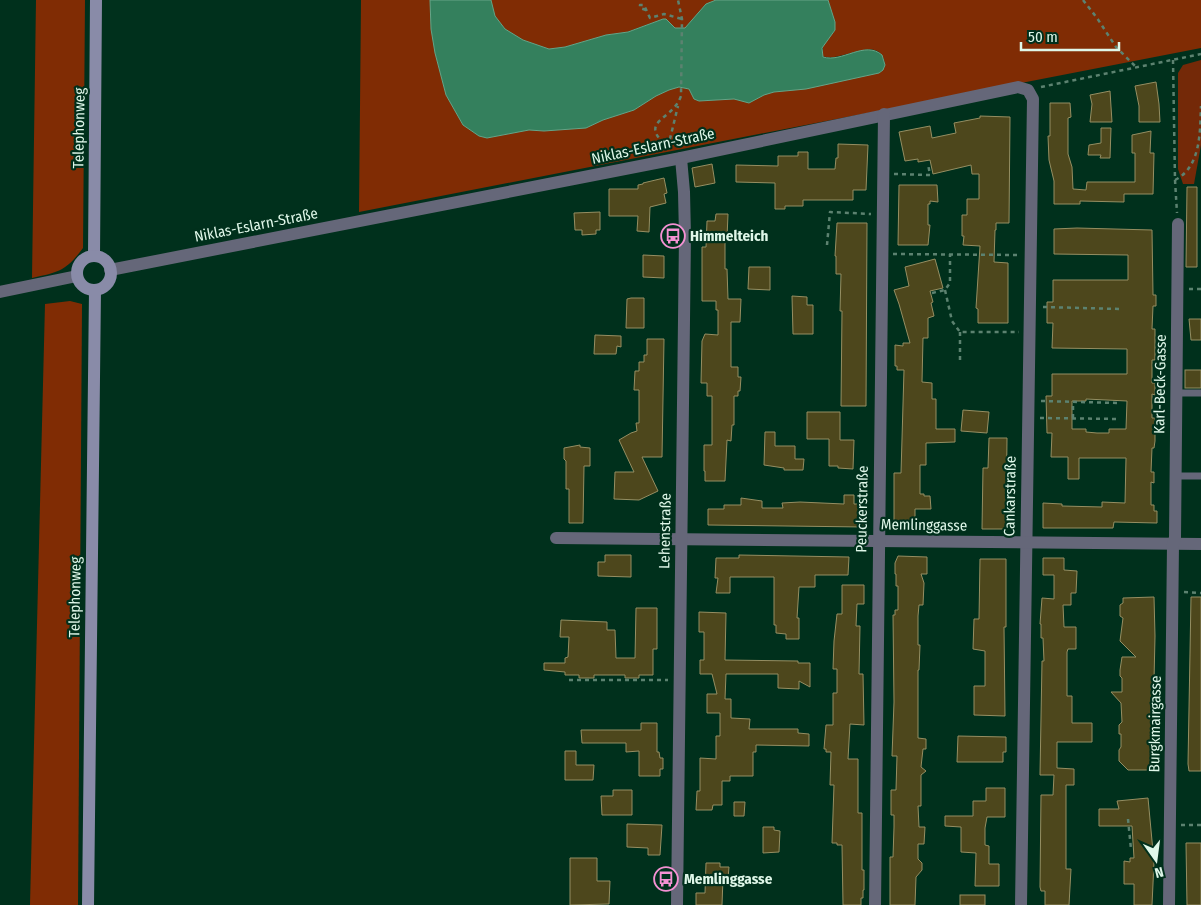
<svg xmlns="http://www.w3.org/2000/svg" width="1201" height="905" font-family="'Fira Sans Condensed',sans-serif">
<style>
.green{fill:#742908}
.forest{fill:#802c04}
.water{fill:#34805d;stroke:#67a487}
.building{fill:#4d471c;stroke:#958e62;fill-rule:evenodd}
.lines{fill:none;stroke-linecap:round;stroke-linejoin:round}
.path{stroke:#5c8270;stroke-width:2.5;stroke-dasharray:4 4;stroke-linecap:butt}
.lane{stroke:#656779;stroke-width:7}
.street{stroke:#656779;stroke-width:12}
.secondary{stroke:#898ba8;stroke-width:12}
.labels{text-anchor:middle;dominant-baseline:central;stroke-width:4.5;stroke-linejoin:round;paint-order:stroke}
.street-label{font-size:15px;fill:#dff7e9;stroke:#00301c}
.poi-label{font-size:15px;font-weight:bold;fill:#dff7e9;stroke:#00301c;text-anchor:start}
</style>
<rect width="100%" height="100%" fill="#00301c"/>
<polygon class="green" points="1201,60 1201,145 1194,184 1183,184 1178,169 1178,73 1183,65"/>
<g class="forest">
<path d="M36,0H85L83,248C66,271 59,272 32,278Z"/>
<path d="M361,0H430L431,29L435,53L446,95L463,125L479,136L487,138L529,130L544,131L586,128L603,120L634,110L656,96L669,90L679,87L689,89L694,99L699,101L734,99L749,103L764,95L774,92L806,88L879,73C884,69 886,67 884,60C877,35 838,64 823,56V46L835,30V22L828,0H1201V48L359,212Z"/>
<polygon points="491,0 716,0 706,4 685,28 675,28 663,19 627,32 606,35 565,47 549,49 523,40 505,29 495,16"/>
<polygon points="70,301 82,304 78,905 30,905 45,304"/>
</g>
<path class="water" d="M430,0H491L495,16L505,29L523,40L549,49L565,47L606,35L628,32L663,19H666L675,28H685L706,4L716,0H828L835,22V30L822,48L823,57C842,63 865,40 882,55L885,65L883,70L879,73L806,89L774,92L764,95L749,103L734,99L699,101L694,99L689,89L679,87L669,90L656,96L634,110L603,120L586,128L544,131L529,130L487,138L479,136L463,125L446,95L435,53L431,29Z"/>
<g class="building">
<polygon points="1156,82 1159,104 1160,122 1139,122 1139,106 1135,86"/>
<polygon points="1110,91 1112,122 1090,122 1092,104 1090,95"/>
<polygon points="1050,103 1070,103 1071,117 1068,118 1068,154 1072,167 1073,189 1086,190 1087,182 1135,182 1135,153 1132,153 1132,135 1151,131 1150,153 1154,153 1153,194 1124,194 1124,202 1080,201 1080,204 1054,204 1054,181 1049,160 1048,136 1050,136"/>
<polygon points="980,116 1010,117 1009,223 996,223 996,230 995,230 994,262 1008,263 1008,323 978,323 978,309 976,308 980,246 963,245 964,236 962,236 962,215 967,215 967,199 979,199 979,174 972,174 971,165 933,174 930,160 918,162 918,159 905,161 899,132 930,126 932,138 956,133 954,123 980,118"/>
<polygon points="1101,128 1111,128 1110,158 1100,158 1101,155 1088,155 1089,145 1101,143"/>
<polygon points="838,144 868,145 866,190 853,190 853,200 803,200 803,206 785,206 785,209 775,209 775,183 736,182 736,165 778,166 778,156 798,156 798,152 808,152 808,169 835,169 836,158 838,158"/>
<polygon points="712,164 715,183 695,187 692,168"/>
<polygon points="664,178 667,193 664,194 666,203 650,207 649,232 637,231 638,216 609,216 609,189 638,189 638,185 643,184 643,183"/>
<polygon points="899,185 937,185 938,202 930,201 930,204 928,204 928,225 930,225 928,245 898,245"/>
<polygon points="1187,187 1197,187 1197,267 1186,267"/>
<polygon points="600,212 600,230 596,230 596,234 582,235 582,230 575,230 574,213"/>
<polygon points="716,214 728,214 727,238 725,238 725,269 727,269 728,299 741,299 740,322 731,322 731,367 738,367 738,377 741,377 740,391 738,391 738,396 734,396 734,425 732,425 731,441 727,440 725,481 705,481 705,471 704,471 704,445 712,445 712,396 707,396 707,383 701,383 702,341 705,334 718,335 718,310 716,310 716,301 702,301 702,247 706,247 707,221 715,221"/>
<polygon points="837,223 867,223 866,406 841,406 842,311 840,311 841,274 836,274 836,256 835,256"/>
<path d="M1077,228L1152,230L1153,295H1156V306H1153L1152,329H1155V360H1152V383H1155V395L1152,394V418H1155V441L1154,448H1152L1151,472H1154V483L1151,482V505H1154V511H1157V523L1114,522L1113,528H1043V503L1062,504V506L1102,507V502L1125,503L1126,458H1079V479H1068V457H1051L1052,433H1047L1046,396H1052V374H1127V349L1052,348L1053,323H1047V302H1053V280H1128V255L1054,254V229ZM1086,399L1127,401L1126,429H1109V433H1097L1086,432V429H1072V401H1086Z"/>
<polygon points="643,255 664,256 664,278 643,277"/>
<polygon points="935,259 943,288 930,291 933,302 931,303 934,316 928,318 928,338 923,338 922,382 932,383 932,399 936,399 936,429 955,429 955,442 926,443 926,465 920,465 920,494 924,494 924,496 930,496 931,509 915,509 915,528 894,528 894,473 901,473 904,370 897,370 897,366 895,366 895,345 903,346 903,343 910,343 899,304 894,290 909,286 905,267"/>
<polygon points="749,267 770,267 770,290 748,289"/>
<polygon points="792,296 807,297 807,305 813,305 813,334 793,334"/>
<polygon points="631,298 644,298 644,328 626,328 627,299"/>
<polygon points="1189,319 1201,319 1201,340 1191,340"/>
<polygon points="595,335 621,336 621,347 617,346 616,354 594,354"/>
<polygon points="647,339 664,339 662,457 642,457 658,491 639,500 614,499 615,472 634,472 619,440 631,433 637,431 636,423 639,423 639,390 634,390 635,371 639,371 639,362 644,362 644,355 647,355"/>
<rect x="1185" y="370" width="16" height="18"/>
<polygon points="963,410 989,412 987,433 961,431"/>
<polygon points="807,412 840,412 840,440 854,440 853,469 838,468 838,466 829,466 829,439 807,439"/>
<polygon points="765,432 775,432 775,446 795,446 795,459 804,459 803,470 784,470 784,468 764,465"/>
<polygon points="989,438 1007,438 1006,529 982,529 983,468 988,468"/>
<polygon points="580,445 580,447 590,448 590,466 584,466 583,523 569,523 569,489 566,489 566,461 564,459 564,448"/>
<polygon points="844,495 854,495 854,504 864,504 864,527 708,525 708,509 724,509 724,505 741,505 741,498 762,501 762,508 783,508 782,503 800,502 844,504"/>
<polygon points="605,555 631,555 631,577 598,576 598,562 605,562"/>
<polygon points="739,555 849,557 848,575 815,575 815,587 799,587 797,618 799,618 799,639 786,639 786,634 776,633 776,625 774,625 774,577 730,577 730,593 716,593 718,578 715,578 716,558 739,558"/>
<polygon points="898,556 927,557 927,574 921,574 924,583 923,605 919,605 918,616 918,645 920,645 919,670 918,670 918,738 926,739 926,749 923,749 921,767 926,771 921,775 921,806 918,806 919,827 925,827 924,844 918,844 918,859 922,863 922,870 916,877 915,905 890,905 890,857 893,857 894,827 894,815 891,815 891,790 896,790 897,756 892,756 894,702 893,615 895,615 895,610 898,610 898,586 896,586 896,574 895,574 895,563"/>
<polygon points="1043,558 1064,558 1064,570 1077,571 1076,593 1071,593 1071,605 1063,605 1064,627 1076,627 1076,649 1068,649 1067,652 1067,696 1072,696 1072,723 1092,723 1092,742 1057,742 1057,768 1074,769 1074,785 1066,785 1066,869 1071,869 1069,905 1045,905 1045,891 1041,891 1040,887 1041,795 1053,795 1054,775 1040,775 1042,661 1044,661 1043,638 1041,638 1041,624 1040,624 1042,598 1054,599 1054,575 1043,575"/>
<polygon points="980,559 1006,559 1006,627 1004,627 1005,716 974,715 974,686 985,686 985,651 973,649 974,619 979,619"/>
<polygon points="842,585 864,585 864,604 857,604 856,626 860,626 859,674 863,674 864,725 850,724 848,759 858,759 858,813 862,813 862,870 864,870 864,890 863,890 863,898 861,898 861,905 843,905 842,845 837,845 837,843 832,843 834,785 830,785 831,752 826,752 826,749 824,749 826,725 833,725 833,693 837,693 837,669 833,669 834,641 837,614 842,614"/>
<polygon points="1154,597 1155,636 1152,770 1128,770 1119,761 1119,750 1121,747 1121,734 1119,734 1119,725 1122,722 1121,703 1111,692 1122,692 1122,678 1120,676 1120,670 1122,657 1136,657 1120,641 1123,618 1120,616 1120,605 1123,603 1123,598"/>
<polygon points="1191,597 1201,597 1201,771 1189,771 1188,764"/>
<polygon points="636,608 657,608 657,649 653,649 653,675 639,675 639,678 625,678 625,675 594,675 594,678 579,678 579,675 565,675 565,672 544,670 544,663 565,663 565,658 568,657 569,637 560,637 561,620 607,622 607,630 615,630 616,658 635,658"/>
<polygon points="699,612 726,613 725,660 798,661 798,663 810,663 810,687 799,681 799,689 778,688 778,674 726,674 725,699 731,699 731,718 750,719 749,729 798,729 798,733 809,734 809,746 756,745 756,752 753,752 753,776 730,776 730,781 722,781 722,805 713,805 712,810 696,810 697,791 700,791 700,758 716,759 716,736 720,736 720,713 707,713 707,694 717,694 712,674 700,674 700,660 704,660 704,632 699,632"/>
<polygon points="641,723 657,723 657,752 659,752 660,758 663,758 663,769 660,769 660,776 639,776 639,751 626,752 626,743 582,743 581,730 641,730"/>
<polygon points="958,736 1006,737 1006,752 1003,752 1003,762 957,762"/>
<polygon points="565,751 576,751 576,765 594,765 593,780 565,780"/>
<polygon points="986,788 1005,788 1005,817 987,817 985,828 985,845 989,846 989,864 999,864 999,886 975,886 976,853 961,852 961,827 945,826 945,816 973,816 973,801 986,801"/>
<polygon points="613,790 632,790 632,815 602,815 601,796 613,796"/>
<polygon points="1148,798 1154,862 1152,905 1134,905 1134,884 1124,884 1124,861 1130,862 1130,858 1134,858 1132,826 1099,826 1099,809 1119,809 1117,801"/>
<polygon points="734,802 745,802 744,816 734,816"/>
<polygon points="627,824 662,825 660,855 648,855 648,848 627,847"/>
<polygon points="763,827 774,827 774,830 780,831 779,852 763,853"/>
<polygon points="1186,843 1201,843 1201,905 1187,905"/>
<polygon points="570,858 597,858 597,881 610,881 609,904 570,905"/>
<polygon points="706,863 720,863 720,867 729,867 728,878 723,878 722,905 696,905 696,893 705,893"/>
<rect x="960" y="895" width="25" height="10"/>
</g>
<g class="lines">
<g class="path">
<polyline points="1083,0 1097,18 1116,47 1136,67"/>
<polyline points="646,10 640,8 640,5 644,5 650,18 664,14 682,19"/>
<polyline points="1173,60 1175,180 1177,213"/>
<polyline points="1041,87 1201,54"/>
<polyline points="668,147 678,106"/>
<path d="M670,149C635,120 672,122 681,96L682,19L678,0"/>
<polyline points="894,174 930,175 928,164"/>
<path d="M1175,180C1201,167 1200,132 1201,106"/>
<polyline points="827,245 830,212 871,214"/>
<polyline points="893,254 1018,255"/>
<polyline points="1189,289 1201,289"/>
<polyline points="945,290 952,321 960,332 1019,332"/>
<polyline points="932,293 945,290 950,283 950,254"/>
<polyline points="1043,307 1121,309"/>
<polyline points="960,332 960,360"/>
<polyline points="1041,401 1119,403"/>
<polyline points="1040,418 1119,419"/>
<polyline points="1073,418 1073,402"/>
<polyline points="1184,592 1201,593"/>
<polyline points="569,680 668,680"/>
<polyline points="1128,819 1131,849"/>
<polyline points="1181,825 1201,825"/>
</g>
<g class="lane">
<polyline points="1177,393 1201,393"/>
<polyline points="1176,476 1201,476"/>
</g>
<g class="street">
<polyline points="110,270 681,158 1018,87 1028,90 1033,99 1021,905"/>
<polyline points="0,292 77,276"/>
<polyline points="556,538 1201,544"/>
<polyline points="677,905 685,236 684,192 681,158"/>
<polyline points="875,905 884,114"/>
<polyline points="1169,905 1173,544 1175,538 1178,224"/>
</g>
<g class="secondary">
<polyline points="94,256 96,0"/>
<circle cx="94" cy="273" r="17"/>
<polyline points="88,905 95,290"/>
</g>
</g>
<defs>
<g id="bus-ring" transform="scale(1.25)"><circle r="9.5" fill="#00301c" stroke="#f491d3" stroke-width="1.5"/><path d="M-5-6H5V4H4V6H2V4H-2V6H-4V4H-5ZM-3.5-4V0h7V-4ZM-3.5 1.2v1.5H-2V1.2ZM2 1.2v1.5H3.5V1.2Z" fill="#f491d3"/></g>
</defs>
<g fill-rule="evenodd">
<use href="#bus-ring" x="673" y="236"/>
<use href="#bus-ring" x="666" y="879"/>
</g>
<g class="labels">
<g class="street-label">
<text transform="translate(79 128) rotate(-89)">Telephonweg</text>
<text transform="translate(653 146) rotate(-12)">Niklas-Eslarn-Straße</text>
<text transform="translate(256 225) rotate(-11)">Niklas-Eslarn-Straße</text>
<text transform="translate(1160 384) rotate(-89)">Karl-Beck-Gasse</text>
<text transform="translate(1010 496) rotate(-89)">Cankarstraße</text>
<text transform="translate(862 509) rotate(-89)">Peuckerstraße</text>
<text transform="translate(924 525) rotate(1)">Memlinggasse</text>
<text transform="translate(665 531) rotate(-89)">Lehenstraße</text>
<text transform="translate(75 597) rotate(-89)">Telephonweg</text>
<text transform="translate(1155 724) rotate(-89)">Burgkmairgasse</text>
</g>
<g class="poi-label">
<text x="690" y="236">Himmelteich</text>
<text x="684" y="879">Memlinggasse</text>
</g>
</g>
<g transform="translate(1156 860) rotate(166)" stroke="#00301c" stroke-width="4" paint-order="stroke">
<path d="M0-4L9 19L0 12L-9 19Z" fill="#dff7e9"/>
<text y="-8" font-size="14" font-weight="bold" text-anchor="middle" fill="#dff7e9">N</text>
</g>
<path d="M1021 42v8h98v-8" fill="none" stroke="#dff7e9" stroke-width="2.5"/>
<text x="1028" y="42" font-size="15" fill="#dff7e9" stroke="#00301c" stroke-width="4" paint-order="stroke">50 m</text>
</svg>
